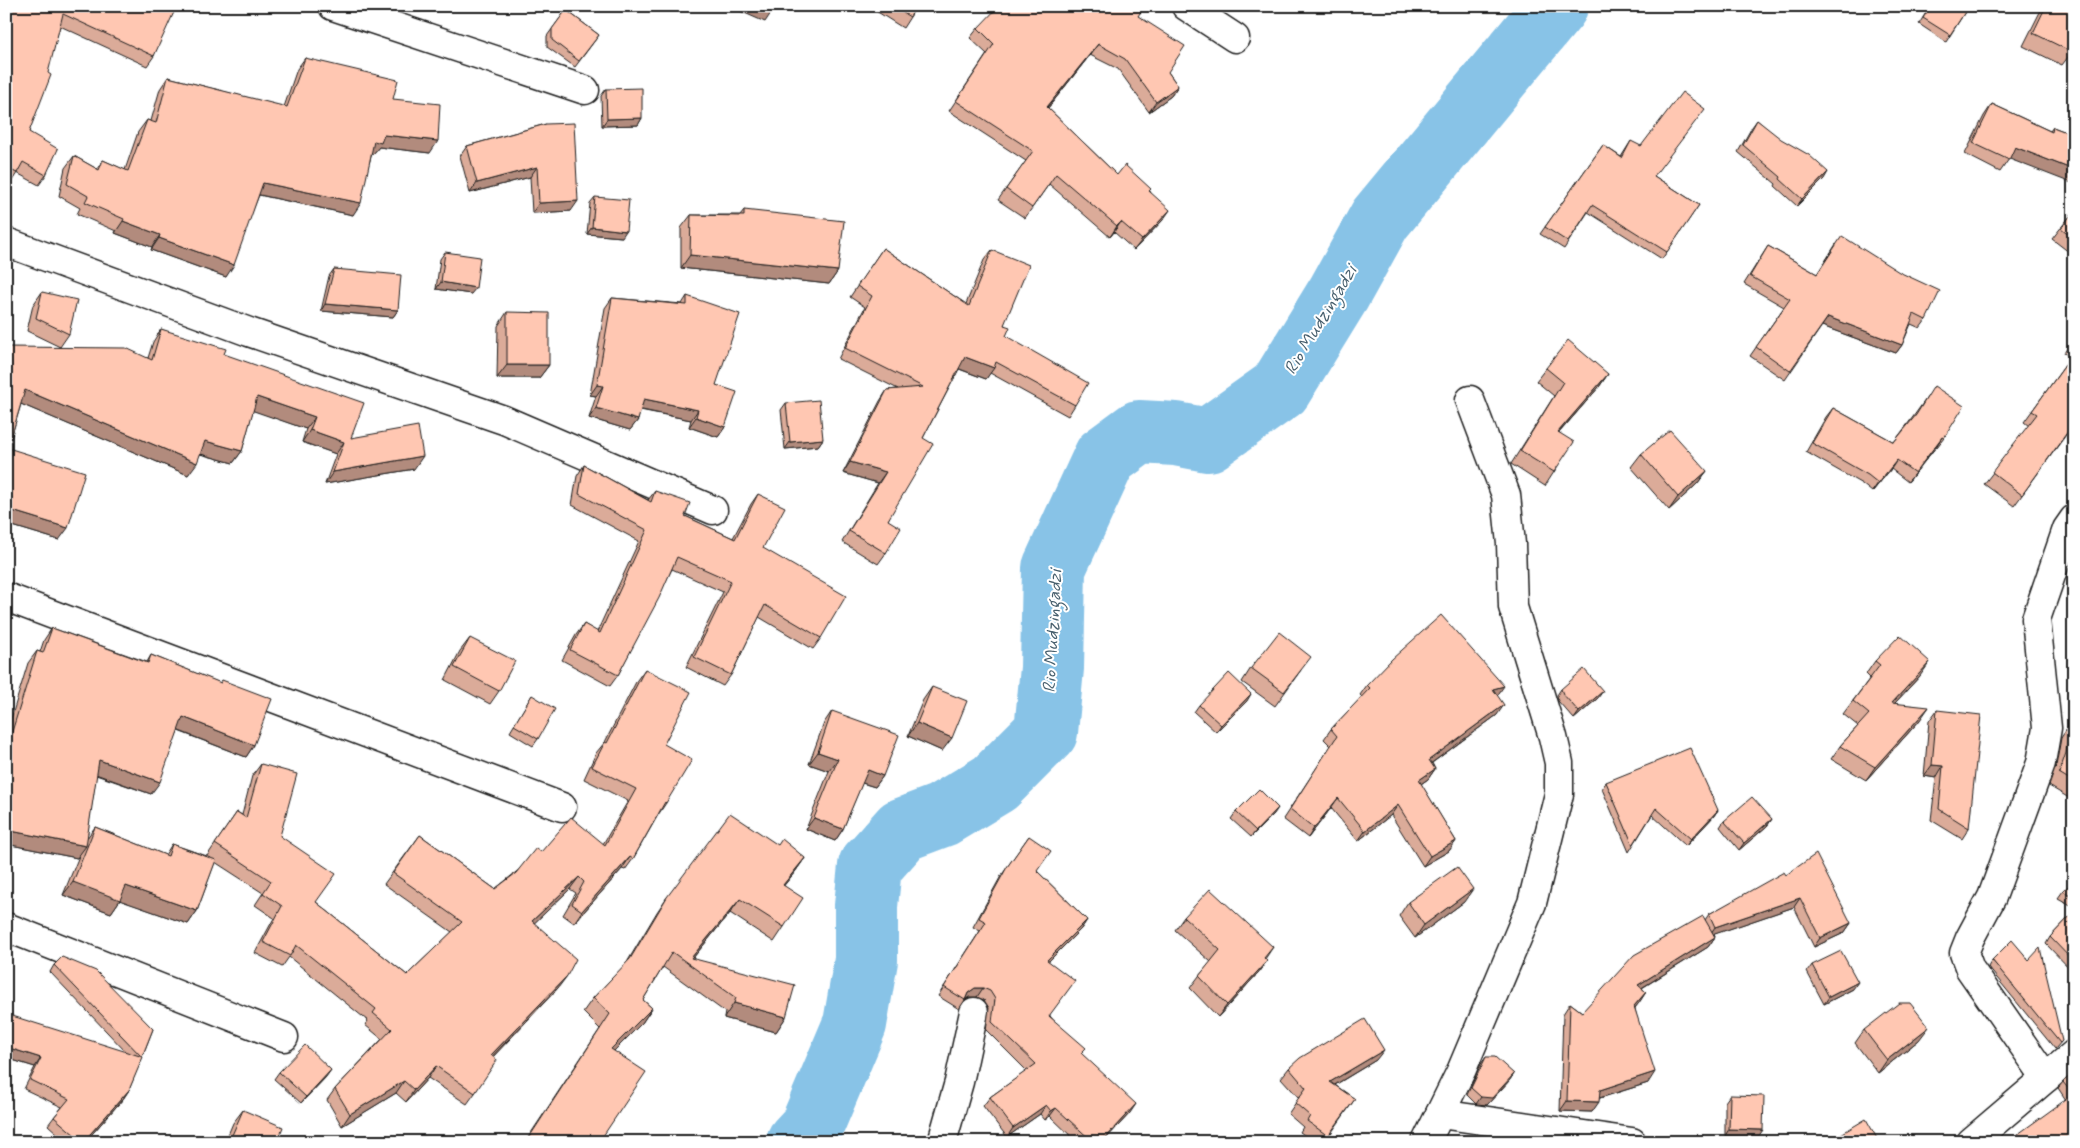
<svg xmlns="http://www.w3.org/2000/svg" width="2080" height="1148" font-family="Mynerve,sans-serif">
<style>
.lines{fill:none;stroke-linecap:round;stroke-linejoin:round}
.river{stroke:#88c3e7;stroke-width:64}
.street-casing{stroke:#1c1c1c;stroke-width:31}
.street{stroke:#fff;stroke-width:28}
.wall{fill:#dbab99;stroke:#1c1c1c}
.shaded-wall{fill:#b28b7d;stroke:#1c1c1c}
.building{fill:#ffc7b2;stroke:#1c1c1c}
.labels{text-anchor:middle;dominant-baseline:central;stroke-width:4;stroke-linejoin:round;paint-order:stroke}
.water-label{font-size:18px;font-style:italic;fill:#475f6d;stroke:#fff}
</style>
<rect width="100%" height="100%" fill="#fff"/>
<filter id="ink" filterUnits="userSpaceOnUse"><feTurbulence type="fractalNoise" baseFrequency=".02" numOctaves="2"/><feDisplacementMap in="SourceGraphic" scale="10" xChannelSelector="R" yChannelSelector="G"/><feConvolveMatrix kernelMatrix="1 2 1 2 8 2 1 2 1" color-interpolation-filters="sRGB"/></filter>
<g filter="url(#ink)">
<g class="lines">
<polyline class="river" points="798,1142 811,1128 855,1024 866,960 866,906 870,866 902,830 942,815 995,783 1046,732 1052,668 1054,568 1105,457 1139,432 1176,434 1208,440 1280,389 1339,293 1380,219 1556,6"/>
<g class="street-casing">
<g id="street">
<polyline points="333,6 585,90"/>
<polyline points="1186,6 1235,38"/>
<polyline points="6,242 249,332 504,420 713,510"/>
<polyline points="6,597 562,807"/>
<polyline points="6,927 284,1037"/>
<polyline points="2046,1078 1970,969 1964,953 1970,938 1992,897 2041,763 2047,728 2036,619 2067,529 2074,519"/>
<polyline points="1440,1114 1632,1142"/>
<polyline points="942,1142 959,1082 974,1012"/>
<polyline points="1426,1142 1462,1069 1532,903 1559,794 1559,763 1553,737 1513,607 1511,544 1506,495 1470,400"/>
<polyline points="1971,1142 2074,1054"/>
</g>
</g>
<use href="#street" class="street"/>
</g>
<g class="wall">
<polygon points="6,6 167,6 154,56 147,66 60,26 29,132 46,175 39,185 17,173 10,184 6,182"/>
<polygon points="868,6 916,6 910,17 903,28"/>
<polygon points="1930,6 1956,6 1965,12 1946,42 1919,24"/>
<polygon points="2044,6 2064,6 2072,52 2062,65 2023,46 2040,12"/>
<polygon points="566,10 599,35 575,67 547,47 547,36"/>
<polygon points="1138,16 1168,72 1178,86 1171,96 1149,112 1118,69 1090,55 1048,108 1117,175 1150,191 1163,220 1134,250 1114,232 1110,237 1049,184 1025,218 998,200 1026,161 949,111 987,54 970,38 978,28"/>
<polygon points="305,58 393,99 430,153 379,147 373,154 372,154 353,215 259,195 226,277 151,250 152,247 115,233 116,231 77,214 80,208 59,196 65,168 74,156 97,169 103,160 125,170 138,132 147,120 151,121 160,89 168,77 284,107 297,69"/>
<polygon points="606,89 642,118 638,125 602,126 601,96"/>
<polygon points="1992,104 2050,131 2053,127 2074,135 2009,159 2000,172 1965,154 1984,116"/>
<polygon points="1757,120 1824,179 1797,206 1775,186 1776,184 1738,152 1752,127"/>
<polygon points="546,124 571,211 532,213 530,177 470,193 460,156 467,146"/>
<polygon points="1631,141 1654,176 1699,205 1662,259 1588,212 1564,249 1540,234 1603,145 1621,157"/>
<polygon points="595,197 622,237 587,234 590,203"/>
<polygon points="744,210 838,271 829,284 681,268 681,228 691,215 740,215"/>
<polygon points="2074,211 2074,256 2052,239"/>
<polygon points="1836,244 1926,320 1920,328 1911,324 1902,345 1896,353 1822,326 1785,380 1750,356 1784,307 1744,284 1768,246 1817,274"/>
<polygon points="883,248 966,304 984,260 992,250 1006,336 1075,405 1068,416 990,373 986,379 959,369 923,438 888,520 886,553 878,564 842,542 878,483 843,473 880,401 887,390 898,389 838,359 865,307 850,297"/>
<polygon points="445,252 471,294 436,289 440,259"/>
<polygon points="334,269 398,310 393,317 321,311 329,276"/>
<polygon points="42,292 69,334 60,347 27,331 33,305"/>
<polygon points="687,296 716,385 725,427 718,437 689,427 691,420 640,410 638,420 630,430 589,418 596,396 590,395 605,308 612,298 682,304"/>
<polygon points="507,312 549,365 539,378 497,378 498,326"/>
<polygon points="161,329 224,354 351,438 414,469 325,484 336,454 302,442 306,429 253,410 242,451 233,463 200,454 188,475 21,404 8,448 59,540 6,524 6,347 148,358 153,342"/>
<polygon points="2074,338 2074,424 2014,506 1984,484 2029,426 2024,422 2071,357 2064,353"/>
<polygon points="1546,368 1608,374 1599,387 1559,433 1554,472 1545,486 1511,464 1554,396 1536,381"/>
<polygon points="1928,396 1944,438 1937,447 1936,447 1908,482 1891,469 1872,492 1862,484 1806,452 1826,417 1833,408 1894,442 1913,417"/>
<polygon points="786,403 823,439 818,446 785,449 781,410"/>
<polygon points="1641,454 1707,471 1697,484 1669,510 1631,467"/>
<polygon points="584,465 648,500 655,491 685,516 733,538 751,504 758,494 763,548 821,638 813,649 759,617 731,675 723,686 686,667 723,592 672,569 618,675 610,686 562,660 576,635 584,624 597,632 639,541 572,505 577,476"/>
<polygon points="52,628 147,662 151,655 220,683 222,680 254,745 246,757 178,731 151,794 96,775 87,838 95,827 165,855 172,844 207,856 237,812 242,815 252,776 261,764 280,836 316,902 407,975 452,932 384,884 420,835 495,889 541,852 603,844 628,801 584,779 596,753 605,742 637,680 645,669 664,744 666,803 658,815 633,859 625,870 622,869 574,923 563,915 576,893 570,889 534,923 558,988 493,1057 475,1093 467,1104 428,1078 406,1102 396,1093 342,1126 327,1100 335,1089 382,1039 365,1025 368,1021 289,957 282,967 255,953 274,918 255,905 263,893 215,862 197,911 188,924 120,900 111,913 63,895 79,856 77,858 6,844 6,735 28,663 37,651 40,652 44,640"/>
<polygon points="470,638 499,691 490,704 445,680 460,651"/>
<polygon points="1875,661 1920,676 1895,703 1920,720 1866,780 1831,759 1840,746 1858,726 1843,714 1870,678 1866,674"/>
<polygon points="1251,668 1301,670 1275,706 1242,682"/>
<polygon points="1367,685 1497,695 1497,715 1432,763 1435,769 1428,779 1421,784 1456,841 1449,851 1423,866 1391,815 1358,841 1331,808 1308,838 1283,819 1331,746 1324,739 1331,729 1362,697 1360,695"/>
<polygon points="932,687 942,751 908,736 923,700"/>
<polygon points="1561,689 1598,698 1574,719 1558,701 1557,695"/>
<polygon points="532,695 538,739 533,746 510,732"/>
<polygon points="1247,701 1216,732 1194,712 1199,705"/>
<polygon points="1937,710 1969,828 1962,839 1931,820 1936,778 1924,776 1929,721"/>
<polygon points="832,711 883,776 875,787 862,783 843,829 835,841 806,829 829,771 809,764 824,723"/>
<polygon points="2074,718 2074,801 2049,786 2056,766 2061,738"/>
<polygon points="1606,782 1718,810 1713,817 1686,846 1652,815 1629,852 1602,789"/>
<polygon points="1236,812 1274,814 1251,837 1231,819"/>
<polygon points="1772,819 1767,826 1739,850 1720,827 1724,821"/>
<polygon points="1029,836 1037,871 1087,920 1081,929 1048,962 1050,1016 1082,1054 1130,1113 1103,1142 1077,1142 1050,1116 1045,1120 1040,1114 1007,1137 983,1106 990,1097 1027,1071 986,1030 989,1008 984,1000 977,997 969,997 965,1000 959,1009 938,996 980,931 973,927 1001,876"/>
<polygon points="778,845 805,858 795,872 784,885 784,927 774,942 730,913 692,959 786,1017 776,1032 724,1018 725,1012 663,967 643,1000 652,1008 642,1023 613,1051 599,1142 525,1142 600,1029 583,1012 593,998 626,964 657,912 667,897"/>
<polygon points="1786,875 1851,923 1844,933 1814,947 1794,907 1714,934 1715,937 1708,947 1642,988 1646,992 1635,1008 1648,1083 1600,1098 1592,1112 1560,1111 1563,1014 1570,1003 1582,1012 1705,920 1709,914"/>
<polygon points="2074,880 2074,907 2058,898 2063,891"/>
<polygon points="1408,902 1464,902 1415,938 1399,916"/>
<polygon points="2074,912 2074,973 2046,944 2050,937"/>
<polygon points="1184,917 1273,947 1265,959 1258,973 1218,1017 1190,988 1199,976 1211,962 1175,930"/>
<polygon points="1992,960 2062,1041 2055,1049 1988,967"/>
<polygon points="54,965 153,1029 129,1090 123,1099 85,1142 67,1142 48,1125 54,1117 62,1107 24,1089 35,1067 6,1058 126,1052 50,972"/>
<polygon points="1812,965 1853,989 1824,1004 1807,972"/>
<polygon points="1864,1030 1919,1040 1878,1073 1855,1043"/>
<polygon points="1486,1057 1514,1074 1509,1081 1487,1105 1476,1104 1467,1095 1481,1064"/>
<polygon points="1376,1060 1335,1085 1355,1099 1325,1142 1314,1142 1300,1132 1303,1127 1288,1114 1299,1098 1281,1078 1289,1068"/>
<polygon points="279,1072 326,1077 301,1103 274,1079"/>
<polygon points="2074,1072 2074,1142 2066,1100 2058,1088 2063,1082"/>
<polygon points="1730,1095 1758,1137 1725,1136 1725,1102"/>
<polygon points="243,1110 277,1142 225,1142 233,1123"/>
<polygon points="1836,1137 1879,1142 1833,1142"/>
</g>
<g class="shaded-wall">
<polygon points="732,6 764,6 773,10 765,22 731,7"/>
<polygon points="1098,44 1090,55 1040,118 1047,107"/>
<polygon points="1178,86 1171,96 1149,112 1156,102"/>
<polygon points="642,118 638,125 602,126 607,119"/>
<polygon points="384,135 438,141 430,153 379,147 373,154 366,153 374,141"/>
<polygon points="2015,147 2074,170 2074,184 2007,158"/>
<polygon points="537,167 530,177 470,193 477,183"/>
<polygon points="1828,172 1824,179 1797,206 1802,199"/>
<polygon points="263,183 361,203 353,215 255,194"/>
<polygon points="578,201 571,211 532,213 539,203"/>
<polygon points="1170,210 1163,220 1134,250 1142,240"/>
<polygon points="123,221 160,235 152,247 115,233"/>
<polygon points="1121,222 1114,232 1110,237 1117,226"/>
<polygon points="592,227 626,231 622,237 587,234"/>
<polygon points="159,238 234,265 226,277 151,250"/>
<polygon points="690,255 838,271 829,284 681,268"/>
<polygon points="441,282 476,288 471,294 436,289"/>
<polygon points="325,304 398,310 393,317 321,311"/>
<polygon points="1828,317 1902,345 1896,353 1822,326"/>
<polygon points="965,357 994,368 986,379 957,368"/>
<polygon points="507,365 549,365 539,378 497,378"/>
<polygon points="1608,374 1599,387 1548,445 1558,432"/>
<polygon points="597,385 603,386 596,396 590,395"/>
<polygon points="25,390 197,463 188,475 16,402"/>
<polygon points="257,397 315,417 306,429 248,409"/>
<polygon points="644,399 698,410 691,420 637,409"/>
<polygon points="596,408 638,420 630,430 589,418"/>
<polygon points="696,417 725,427 718,437 689,427"/>
<polygon points="310,430 344,442 336,454 302,442"/>
<polygon points="1942,437 1936,447 1908,482 1915,473"/>
<polygon points="823,439 818,446 785,449 790,442"/>
<polygon points="205,441 242,451 233,463 197,453"/>
<polygon points="423,456 414,469 325,484 333,472"/>
<polygon points="1897,460 1891,469 1872,492 1878,483"/>
<polygon points="850,462 886,472 878,483 843,473"/>
<polygon points="1707,471 1697,484 1669,510 1678,497"/>
<polygon points="6,509 68,528 59,540 6,524"/>
<polygon points="1930,662 1920,676 1883,716 1892,703"/>
<polygon points="1504,686 1497,696 1493,689"/>
<polygon points="1603,691 1598,698 1574,719 1579,712"/>
<polygon points="1251,694 1247,701 1216,732 1221,725"/>
<polygon points="1504,705 1497,715 1422,770 1429,760"/>
<polygon points="1929,707 1920,720 1866,780 1875,767"/>
<polygon points="183,717 254,745 246,757 174,729"/>
<polygon points="917,723 952,738 942,751 908,736"/>
<polygon points="818,752 838,759 829,771 809,764"/>
<polygon points="99,760 160,782 151,794 90,772"/>
<polygon points="1932,765 1943,766 1936,778 1924,776"/>
<polygon points="1435,769 1428,779 1412,790 1419,780"/>
<polygon points="868,770 883,776 875,787 859,782"/>
<polygon points="1338,798 1331,808 1308,838 1314,828"/>
<polygon points="1398,805 1391,815 1358,841 1365,831"/>
<polygon points="1278,808 1274,814 1251,837 1256,831"/>
<polygon points="1718,810 1713,817 1686,846 1691,839"/>
<polygon points="814,818 843,829 835,841 806,829"/>
<polygon points="1772,819 1767,826 1739,850 1744,843"/>
<polygon points="6,830 86,846 77,858 6,844"/>
<polygon points="1456,841 1449,851 1423,866 1430,856"/>
<polygon points="630,857 622,869 574,923 582,911"/>
<polygon points="805,858 795,872 773,899 783,885"/>
<polygon points="579,877 570,889 524,933 532,921"/>
<polygon points="73,882 126,886 197,911 188,924 119,900 120,900 111,913 63,895"/>
<polygon points="1473,889 1464,902 1415,938 1424,925"/>
<polygon points="1800,898 1794,907 1709,936 1715,927"/>
<polygon points="740,899 730,913 688,964 691,958"/>
<polygon points="1087,920 1081,929 1041,969 1047,960"/>
<polygon points="1851,923 1844,933 1814,947 1820,938"/>
<polygon points="1715,937 1708,947 1630,995 1638,985"/>
<polygon points="1267,961 1258,973 1218,1017 1227,1005"/>
<polygon points="567,976 558,988 482,1067 491,1055"/>
<polygon points="1858,982 1853,989 1824,1004 1829,997"/>
<polygon points="975,988 983,988 977,997 969,997 965,1000 968,993"/>
<polygon points="1646,992 1639,1003 1627,1017 1634,1006"/>
<polygon points="734,1003 786,1017 776,1032 724,1018"/>
<polygon points="652,1008 642,1023 601,1064 611,1049"/>
<polygon points="1929,1027 1919,1040 1878,1073 1887,1060"/>
<polygon points="6,1047 41,1058 35,1067 6,1058"/>
<polygon points="1384,1050 1376,1060 1323,1092 1330,1082"/>
<polygon points="436,1066 428,1078 406,1102 414,1090"/>
<polygon points="331,1070 326,1077 301,1103 306,1097"/>
<polygon points="1655,1072 1648,1083 1593,1100 1600,1090"/>
<polygon points="1514,1074 1509,1081 1487,1105 1476,1104 1481,1097"/>
<polygon points="404,1081 396,1093 342,1126 350,1114"/>
<polygon points="129,1090 123,1099 85,1142 83,1142"/>
<polygon points="1567,1101 1599,1102 1592,1112 1560,1111"/>
<polygon points="1136,1104 1130,1113 1103,1142 1101,1142"/>
<polygon points="1046,1105 1040,1114 1007,1137 1013,1128"/>
<polygon points="1056,1108 1050,1116 1045,1120 1051,1111"/>
<polygon points="1729,1129 1763,1130 1758,1137 1725,1136"/>
</g>
<g class="building">
<polygon points="6,6 167,6 175,10 154,56 63,14 48,73 51,75 29,132 58,149 46,175 23,162 17,173 6,168"/>
<polygon points="764,6 775,6 773,10"/>
<polygon points="892,6 916,6 910,17"/>
<polygon points="999,6 1134,6 1142,10 1138,16 1185,46 1168,72 1178,86 1156,102 1125,59 1098,44 1047,107 1117,175 1125,165 1151,189 1149,191 1170,210 1142,240 1121,222 1117,226 1056,174 1032,208 1006,189 1033,151 956,101 994,44 978,28"/>
<polygon points="1931,6 1956,6 1965,12 1950,35 1923,18"/>
<polygon points="2046,6 2064,6 2074,11 2074,48 2072,52 2033,33"/>
<polygon points="566,10 599,35 579,61 552,40 552,29"/>
<polygon points="305,58 398,80 393,99 440,104 438,141 384,135 381,143 374,141 361,203 263,183 234,265 159,238 160,235 123,221 124,219 85,202 88,196 67,184 74,156 99,170 103,160 128,171 147,120 156,123 168,77 287,107"/>
<polygon points="642,88 642,118 607,119 606,89"/>
<polygon points="1682,92 1705,109 1654,176 1699,205 1667,252 1592,205 1568,242 1545,227 1603,145 1622,158 1631,141 1641,146"/>
<polygon points="1992,104 2052,132 2053,127 2074,135 2074,170 2015,147 2009,160 1973,143"/>
<polygon points="1757,120 1781,139 1809,155 1828,172 1802,199 1780,179 1781,177 1743,145"/>
<polygon points="574,123 578,201 539,203 537,167 477,183 467,146 546,124"/>
<polygon points="595,197 629,200 626,231 592,227"/>
<polygon points="744,210 844,221 838,271 690,255 691,215 744,216"/>
<polygon points="2074,211 2074,238 2061,228"/>
<polygon points="1842,236 1899,272 1940,291 1926,320 1914,314 1902,345 1828,317 1790,371 1756,347 1790,299 1750,276 1768,246 1817,274"/>
<polygon points="883,248 969,306 992,250 1029,265 1004,325 1010,327 1006,336 1088,383 1075,405 996,362 994,368 965,357 923,438 933,444 888,520 901,528 886,553 849,531 886,472 850,462 887,390 923,387 845,348 872,296 857,286"/>
<polygon points="445,252 480,257 476,288 441,282"/>
<polygon points="334,269 401,275 398,310 325,304"/>
<polygon points="42,292 77,300 69,334 36,318"/>
<polygon points="687,296 740,314 716,385 737,392 725,427 696,417 698,410 644,399 638,420 596,408 603,386 597,385 612,298 687,305"/>
<polygon points="507,312 549,313 549,365 507,365"/>
<polygon points="161,329 226,349 224,354 364,403 351,438 418,426 423,456 333,472 344,442 310,430 315,417 257,397 242,451 205,441 197,463 25,390 8,448 85,472 68,528 6,509 6,347 126,348 152,360"/>
<polygon points="1568,340 1608,374 1558,432 1574,442 1554,472 1520,451 1563,382 1546,368"/>
<polygon points="2074,353 2074,423 2022,495 1992,472 2037,414 2032,411"/>
<polygon points="1934,386 1964,406 1944,438 1942,437 1915,473 1897,460 1878,483 1868,475 1812,443 1833,408 1894,442 1916,415"/>
<polygon points="819,400 823,439 790,442 786,403"/>
<polygon points="1670,430 1707,471 1678,497 1641,454"/>
<polygon points="584,465 651,502 655,491 690,503 685,516 735,539 758,494 785,507 763,548 846,596 821,638 765,605 731,675 694,657 731,581 677,557 659,598 618,675 570,650 584,624 600,633 647,530 579,494"/>
<polygon points="1441,615 1504,686 1493,689 1504,705 1429,760 1435,769 1419,780 1456,841 1430,856 1398,805 1365,831 1338,798 1314,828 1290,809 1337,736 1331,729 1370,688 1367,685 1392,659"/>
<polygon points="52,628 148,663 151,655 221,683 222,680 272,699 254,745 183,717 160,782 99,760 86,846 6,830 6,823 9,807 6,807 6,751 37,651 43,653"/>
<polygon points="1279,632 1311,657 1284,692 1251,668"/>
<polygon points="1900,635 1930,662 1892,703 1929,707 1875,767 1840,746 1869,714 1853,701 1880,665 1875,661"/>
<polygon points="470,638 515,661 499,691 454,667"/>
<polygon points="645,669 691,692 664,744 692,760 666,803 665,802 633,859 630,857 582,911 572,904 584,882 579,877 532,921 576,959 567,976 491,1055 497,1060 475,1093 436,1066 414,1090 404,1081 350,1114 335,1089 392,1029 373,1013 376,1009 296,945 290,956 263,942 282,906 263,893 271,881 215,844 237,812 246,818 261,764 297,774 280,836 336,874 316,902 407,975 462,922 393,873 420,835 495,889 516,873 536,848 541,852 571,817 605,845 636,789 592,767 605,742 607,743"/>
<polygon points="1584,669 1603,691 1579,712 1563,694 1561,689"/>
<polygon points="1229,673 1251,694 1221,725 1199,705"/>
<polygon points="932,687 967,701 952,738 917,723"/>
<polygon points="532,695 555,709 538,739 514,725"/>
<polygon points="1937,710 1981,715 1969,828 1939,809 1943,766 1932,765"/>
<polygon points="832,711 899,735 883,776 868,770 843,829 814,818 838,759 818,752"/>
<polygon points="2074,719 2074,782 2059,773 2066,753 2070,724"/>
<polygon points="1690,748 1718,810 1691,839 1656,808 1633,845 1606,782"/>
<polygon points="1259,789 1278,808 1256,831 1236,812"/>
<polygon points="1752,797 1772,819 1744,843 1724,821"/>
<polygon points="730,813 778,845 782,839 805,858 783,885 803,898 784,927 740,899 691,958 795,985 786,1017 734,1003 736,998 672,952 643,1000 652,1008 611,1049 646,1072 599,1142 526,1142 610,1014 593,998 630,959 667,897"/>
<polygon points="95,827 168,856 172,844 216,860 197,911 126,886 120,900 73,882"/>
<polygon points="1029,836 1051,851 1037,871 1087,920 1047,960 1075,981 1049,1016 1086,1048 1081,1053 1136,1104 1101,1142 1093,1142 1056,1108 1051,1111 1046,1105 1013,1128 990,1097 1036,1064 992,1022 995,999 990,991 983,988 975,988 968,993 965,1000 944,987 986,922 979,918 1007,867"/>
<polygon points="1816,854 1851,923 1820,938 1800,898 1715,927 1709,914 1784,872 1786,875"/>
<polygon points="1457,867 1473,889 1424,925 1408,902"/>
<polygon points="2074,880 2074,898 2063,891"/>
<polygon points="1210,889 1273,947 1264,958 1267,961 1227,1005 1199,976 1220,950 1184,917"/>
<polygon points="2074,912 2074,962 2050,937"/>
<polygon points="1703,916 1715,937 1638,985 1646,992 1634,1006 1655,1072 1600,1090 1599,1102 1567,1101 1570,1003 1582,1012 1634,955"/>
<polygon points="2012,940 2029,960 2040,948 2062,1041 2060,1043 1992,960"/>
<polygon points="1841,951 1858,982 1829,997 1812,965"/>
<polygon points="62,957 96,971 153,1029 142,1057 54,965"/>
<polygon points="1899,1003 1910,1003 1929,1027 1887,1060 1864,1030"/>
<polygon points="6,1014 143,1057 129,1090 83,1142 54,1117 69,1099 30,1080 41,1058 6,1047"/>
<polygon points="1365,1019 1384,1050 1330,1082 1355,1099 1328,1136 1307,1121 1310,1116 1295,1103 1306,1088 1289,1068 1300,1058"/>
<polygon points="305,1045 331,1070 306,1097 279,1072"/>
<polygon points="1486,1057 1495,1057 1514,1074 1492,1098 1481,1097 1471,1088"/>
<polygon points="2074,1072 2074,1096 2063,1082"/>
<polygon points="1730,1095 1764,1096 1763,1130 1729,1129"/>
<polygon points="2072,1095 2074,1097 2074,1142 2007,1142"/>
<polygon points="243,1110 283,1127 277,1142 229,1142"/>
<polygon points="1866,1119 1879,1142 1839,1142 1836,1137"/>
<polygon points="1995,1137 2000,1142 1987,1142"/>
</g>
</g>
<g class="labels">
<g class="water-label">
<text transform="translate(1321 320) rotate(-59)">Rio Mudzingadzi</text>
<text transform="translate(1053 631) rotate(-87)">Rio Mudzingadzi</text>
</g>
</g>
<rect width="2080" height="1148" fill="none" stroke="#fff" stroke-width="25"/>
<rect x="12" y="12" width="2055" height="1123" fill="none" stroke="#1c1c1c" stroke-width="2" filter="url(#ink)"/>
</svg>
